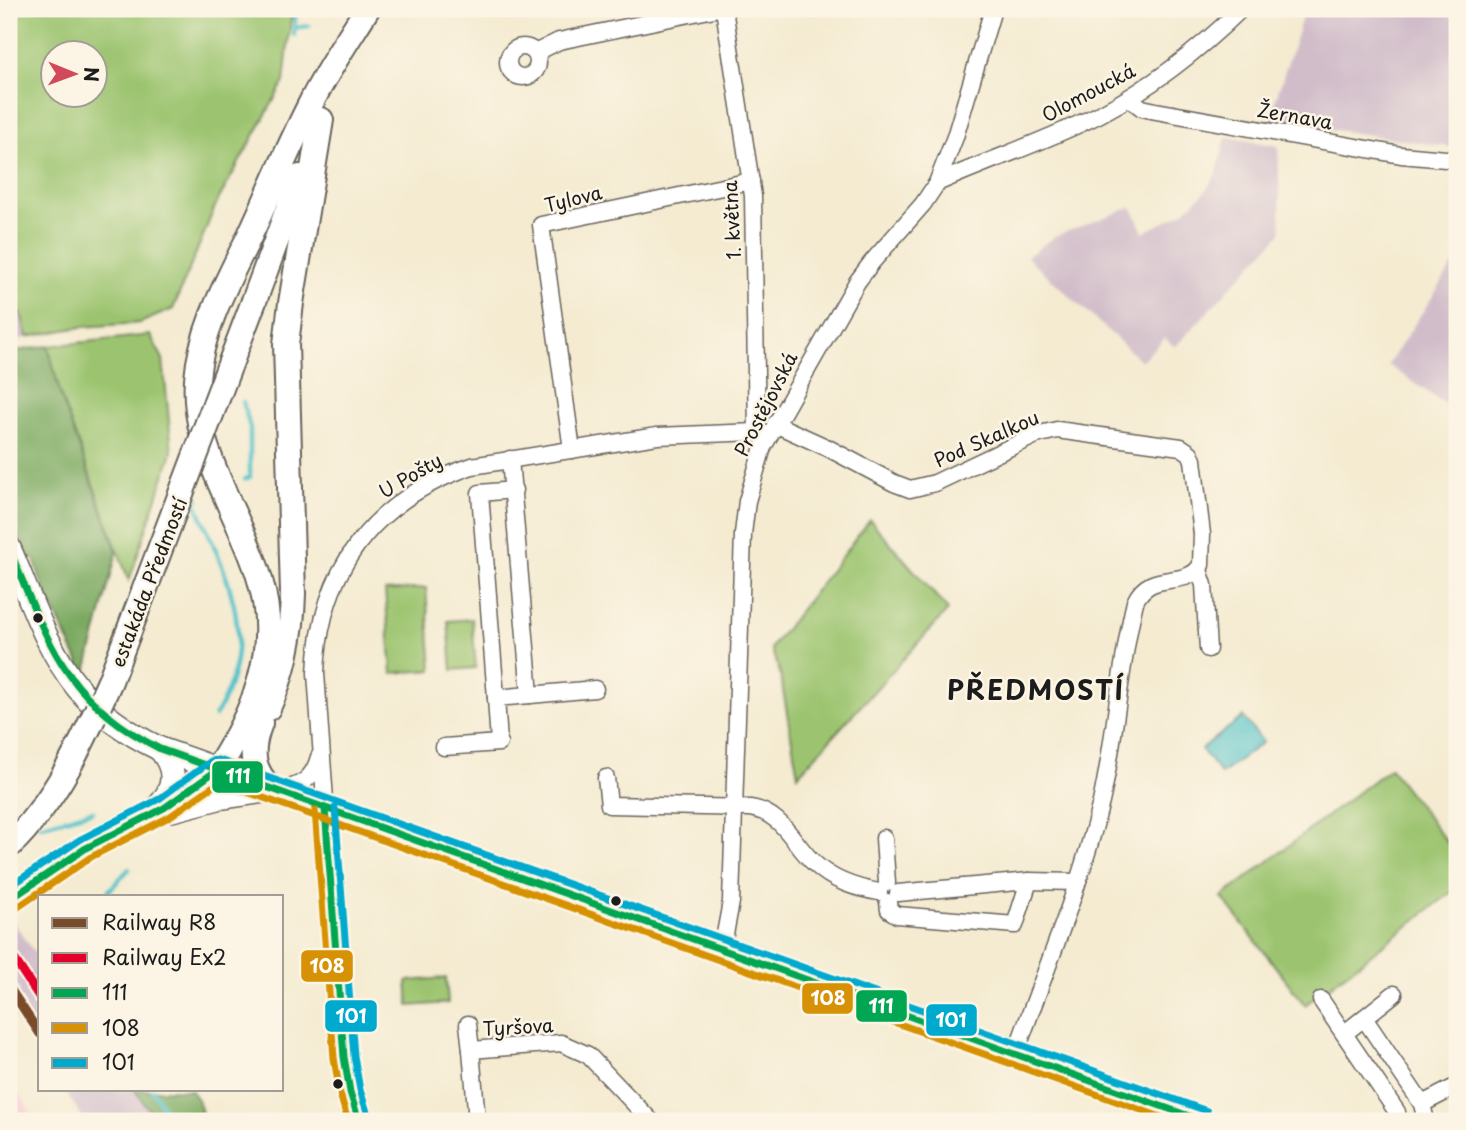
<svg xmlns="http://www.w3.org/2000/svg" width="1466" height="1130" font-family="'Playpen Sans',sans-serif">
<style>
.built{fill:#f6cfd8}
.industrial{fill:#d1bdca}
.green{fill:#9cc470;stroke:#5c7046;stroke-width:2;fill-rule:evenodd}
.forest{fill:#7daa62;stroke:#4c633f;stroke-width:2}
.water{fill:#55c3ca;stroke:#387073;stroke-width:2}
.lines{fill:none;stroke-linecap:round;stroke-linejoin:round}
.stream{stroke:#55c3ca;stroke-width:4.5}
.street-casing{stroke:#68645b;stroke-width:19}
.secondary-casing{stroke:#68645b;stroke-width:26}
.primary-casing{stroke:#68645b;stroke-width:28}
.street{stroke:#fff;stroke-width:16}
.secondary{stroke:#fff;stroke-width:23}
.primary{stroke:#fff;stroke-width:24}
.primary-bridge-casing{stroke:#68645b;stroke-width:28;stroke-linecap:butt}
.primary-bridge{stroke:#fff;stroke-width:24}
.bus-1-casing{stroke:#fcf5e5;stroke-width:12}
.bus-2-casing{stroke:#fcf5e5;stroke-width:12}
.bus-3-casing{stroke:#fcf5e5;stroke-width:12}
.bus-1{stroke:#00a651;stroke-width:7}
.bus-2{stroke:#d69104;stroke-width:7}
.bus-3{stroke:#00a9ce;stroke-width:7}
.rail-1-casing{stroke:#fcf5e5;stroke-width:14}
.rail-2-casing{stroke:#fcf5e5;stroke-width:14}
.rail-1{stroke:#7a4b2a;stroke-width:9}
.rail-2{stroke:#e4002b;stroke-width:9}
.bus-dot{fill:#1c1c1c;stroke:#fcf5e5;stroke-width:2.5}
.labels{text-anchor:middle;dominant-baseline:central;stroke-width:5;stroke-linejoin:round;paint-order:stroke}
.street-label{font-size:19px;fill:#1c1c1c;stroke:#fcf5e5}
.district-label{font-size:26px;font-weight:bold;letter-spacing:2px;fill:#1c1c1c;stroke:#fcf5e5}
.line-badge{stroke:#fcf5e5;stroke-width:2.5}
.badge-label{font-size:19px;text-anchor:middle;font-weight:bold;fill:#fff}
</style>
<rect width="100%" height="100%" fill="#fcf5e5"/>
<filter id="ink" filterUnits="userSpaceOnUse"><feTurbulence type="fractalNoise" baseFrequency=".0143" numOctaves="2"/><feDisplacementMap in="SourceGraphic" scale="14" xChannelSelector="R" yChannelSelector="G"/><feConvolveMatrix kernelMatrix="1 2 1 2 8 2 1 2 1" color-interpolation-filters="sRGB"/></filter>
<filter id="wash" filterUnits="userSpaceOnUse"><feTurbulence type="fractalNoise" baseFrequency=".00686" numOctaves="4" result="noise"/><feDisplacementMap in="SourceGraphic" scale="28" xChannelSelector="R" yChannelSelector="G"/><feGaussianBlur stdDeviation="1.57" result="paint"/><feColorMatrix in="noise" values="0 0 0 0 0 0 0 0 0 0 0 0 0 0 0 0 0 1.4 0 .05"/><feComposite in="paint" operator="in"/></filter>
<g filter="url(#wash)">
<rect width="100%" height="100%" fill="#f4ebd1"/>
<polygon class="built" points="9,1078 11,1081 36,1121 9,1121"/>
<g class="industrial">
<polygon points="1305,9 1457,9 1457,148 1269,120"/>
<polygon points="1226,137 1278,146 1281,233 1175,347 1165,338 1141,361 1027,257 1055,236 1132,207 1143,233 1182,213 1203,194 1217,173"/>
<polygon points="1457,259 1457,412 1388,365"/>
<polygon points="21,313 27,337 9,344 9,317"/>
<polygon points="9,916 40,960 40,1055 9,1007"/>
<polygon points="64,1090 135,1090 157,1121 85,1121"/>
</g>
<g class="green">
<path d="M9,9H292L284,82L216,204L173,309L140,323L81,327L27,337L21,313L9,317ZM94,52V94H52V52Z"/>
<polygon points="150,335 163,359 172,452 129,581 61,397 48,346"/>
<polygon points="870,520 948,610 798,775 780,673 771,648"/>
<polygon points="426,588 432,670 392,673 385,591"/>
<polygon points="472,619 476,668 452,670 448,621"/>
<polygon points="1390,768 1457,855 1457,888 1305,1005 1222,897"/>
<polygon points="446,978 448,1003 409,1006 407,981"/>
</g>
<g class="forest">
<polygon points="48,346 61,397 117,552 85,676 43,587 34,559 27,556 9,514 9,352"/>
<polygon points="135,1090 190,1090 199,1102 204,1121 157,1121"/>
</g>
<polygon class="water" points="1243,717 1263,742 1221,774 1201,749"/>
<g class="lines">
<g class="stream">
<polyline points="294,28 309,26"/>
<polyline points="294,35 296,9"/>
<polyline points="243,402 250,428 250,477 245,479"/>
<path d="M198,499L195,501L196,504C228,578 261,640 215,716"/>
<polyline points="40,826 93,811"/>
<polyline points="103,897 129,869"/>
<polyline points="152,1090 172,1121"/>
</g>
</g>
</g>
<g filter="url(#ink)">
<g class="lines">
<g class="street-casing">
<g id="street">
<polyline points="724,9 753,196 757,432"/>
<circle cx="523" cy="62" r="15"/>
<polyline points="535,53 559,41 714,9"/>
<polyline points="1129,98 1142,108 1156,111 1401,155 1457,160"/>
<path d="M937,183C991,159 1047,141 1100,114C1152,87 1199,50 1241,9"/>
<path d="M775,424L828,448L894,483L910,489L935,483L1036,435L1057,430L1181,447L1190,453L1193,460L1202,534L1201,565C1186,590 1150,568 1135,602C1119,668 1116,736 1101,802C1080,888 1045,971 1015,1055"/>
<polyline points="572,450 541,225 751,181"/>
<polyline points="1199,570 1204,585 1208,649"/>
<polyline points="530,695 595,689"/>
<polyline points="496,698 480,493 514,490"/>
<polyline points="444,747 499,743 496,698 530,695 510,459"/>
<path d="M606,778L609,805L750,808C782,812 793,844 815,864C833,881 855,888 879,892"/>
<path d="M278,790C300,787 313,780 319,757"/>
<polyline points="884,838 887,883"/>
<polyline points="898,893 1029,881 1077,882"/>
<polyline points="888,902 889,910 897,915 1015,925 1029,881"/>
<polyline points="722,950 731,902 743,534 747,501 763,447 857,282 872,262 923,204 937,183 955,137 993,9"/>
<polyline points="1321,1000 1397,1112"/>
<polyline points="1364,1018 1422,1104 1426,1121"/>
<polyline points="468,1024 471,1050"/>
<polyline points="1345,1033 1394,994"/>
<polyline points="1422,1104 1457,1086"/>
<path d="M359,1121L347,1078L342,1041L316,673C320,569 373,500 472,466L657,436L757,432L769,435"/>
<polyline points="477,1121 471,1050 561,1043 588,1055 651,1121"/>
</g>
</g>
<g class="secondary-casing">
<g id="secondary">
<path d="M9,548C29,594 46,649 78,688C100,715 129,734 160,749L1203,1121"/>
<path d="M158,807C176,788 177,769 160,749"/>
<polyline points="172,810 218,798 265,791"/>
<polyline points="9,900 86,848 164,808 217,770"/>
</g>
</g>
<g class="primary-casing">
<g id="primary">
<polyline points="254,301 300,177"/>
<path d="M268,708C285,671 292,635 293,594L286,344L291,303L321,120"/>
<path d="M260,723C250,749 250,771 273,790"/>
<path d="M217,770C254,712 281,650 260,580C252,550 236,521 224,492C208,456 194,420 197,379C201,328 228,281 250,235C270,192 288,148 310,105C326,72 347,41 367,9"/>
</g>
</g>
<use href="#street" class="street"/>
<use href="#secondary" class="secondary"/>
<use href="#primary" class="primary"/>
<g class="primary-bridge-casing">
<path id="primary-bridge" d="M9,846C56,801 84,740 110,681L254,301"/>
</g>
<use href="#primary-bridge" class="primary-bridge"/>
<g class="bus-1-casing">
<g id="bus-1">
<path d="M9,548C48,641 63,700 160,749L1203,1121"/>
<polyline points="325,809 344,1057 350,1092 359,1121"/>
<polyline points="9,900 86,848 164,808 217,770"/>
</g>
</g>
<g class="bus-2-casing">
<g id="bus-2">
<polyline points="315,810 334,1058 340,1094 348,1121"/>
<polyline points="15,909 91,857 169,817 219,782 1172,1121"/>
</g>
</g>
<g class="bus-3-casing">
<g id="bus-3">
<polyline points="335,808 354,1056 360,1090 369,1118"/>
<polyline points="9,887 81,839 159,799 211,761 219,760 1207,1111"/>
</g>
</g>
<use href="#bus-1" class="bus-1"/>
<use href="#bus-2" class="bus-2"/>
<use href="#bus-3" class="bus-3"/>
<g class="rail-1-casing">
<polyline id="rail-1" points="9,987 40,1034"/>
</g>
<g class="rail-2-casing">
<polyline id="rail-2" points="9,951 40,998"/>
</g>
<use href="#rail-1" class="rail-1"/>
<use href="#rail-2" class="rail-2"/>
</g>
</g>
<g class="bus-dot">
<circle cx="38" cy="618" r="6"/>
<circle cx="616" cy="901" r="6"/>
<circle cx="338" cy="1084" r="6"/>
</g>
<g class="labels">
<g class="street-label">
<text transform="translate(1088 92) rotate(-28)">Olomoucká</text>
<text transform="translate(1295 115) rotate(10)">Žernava</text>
<text transform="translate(573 198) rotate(-14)">Tylova</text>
<text transform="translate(731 220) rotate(-93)">1. května</text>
<text transform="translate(765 404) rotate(-63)">Prostějovská</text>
<text transform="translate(986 438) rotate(-24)">Pod Skalkou</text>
<text transform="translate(410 475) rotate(-30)">U Pošty</text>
<text transform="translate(148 582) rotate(-69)">estakáda Předmostí</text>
<text transform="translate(518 1026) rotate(-3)">Tyršova</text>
</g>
<g class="district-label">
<text x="1036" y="689">PŘEDMOSTÍ</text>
</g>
</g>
<g class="line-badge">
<rect x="211" y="760" width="53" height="34" rx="7" fill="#00a651"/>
<rect x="300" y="949" width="54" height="34" rx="7" fill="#d69104"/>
<rect x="801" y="982" width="53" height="33" rx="7" fill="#d69104"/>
<rect x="855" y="989" width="53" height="34" rx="7" fill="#00a651"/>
<rect x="324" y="999" width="54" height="34" rx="7" fill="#00a9ce"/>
<rect x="925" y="1003" width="53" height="34" rx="7" fill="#00a9ce"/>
</g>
<g class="badge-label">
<text x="238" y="783">111</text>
<text x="327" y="973">108</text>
<text x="828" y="1005">108</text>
<text x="881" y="1013">111</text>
<text x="351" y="1023">101</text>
<text x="951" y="1027">101</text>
</g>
<rect width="1466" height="1130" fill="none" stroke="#fcf5e5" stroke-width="35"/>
<rect x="38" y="895" width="245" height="196" fill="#fcf5e5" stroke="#a29e95" stroke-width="2"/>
<rect x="52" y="918" width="35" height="10" fill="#7a4b2a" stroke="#a29e95" stroke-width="2"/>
<text x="102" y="930" font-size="21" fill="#1c1c1c">Railway R8</text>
<rect x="52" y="953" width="35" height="10" fill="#e4002b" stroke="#a29e95" stroke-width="2"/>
<text x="102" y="965" font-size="21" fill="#1c1c1c">Railway Ex2</text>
<rect x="52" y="988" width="35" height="10" fill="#00a651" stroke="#a29e95" stroke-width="2"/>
<text x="102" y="1000" font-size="21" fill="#1c1c1c">111</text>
<rect x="52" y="1023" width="35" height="10" fill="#d69104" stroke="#a29e95" stroke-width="2"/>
<text x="102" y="1036" font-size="21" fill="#1c1c1c">108</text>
<rect x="52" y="1058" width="35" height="10" fill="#00a9ce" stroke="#a29e95" stroke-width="2"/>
<text x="102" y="1070" font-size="21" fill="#1c1c1c">101</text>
<g transform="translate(74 74) rotate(91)"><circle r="33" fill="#fcf5e5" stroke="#a29e95" stroke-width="2"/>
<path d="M0-5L12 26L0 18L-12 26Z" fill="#d1495b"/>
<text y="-10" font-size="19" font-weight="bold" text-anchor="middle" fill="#1c1c1c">N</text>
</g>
</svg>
